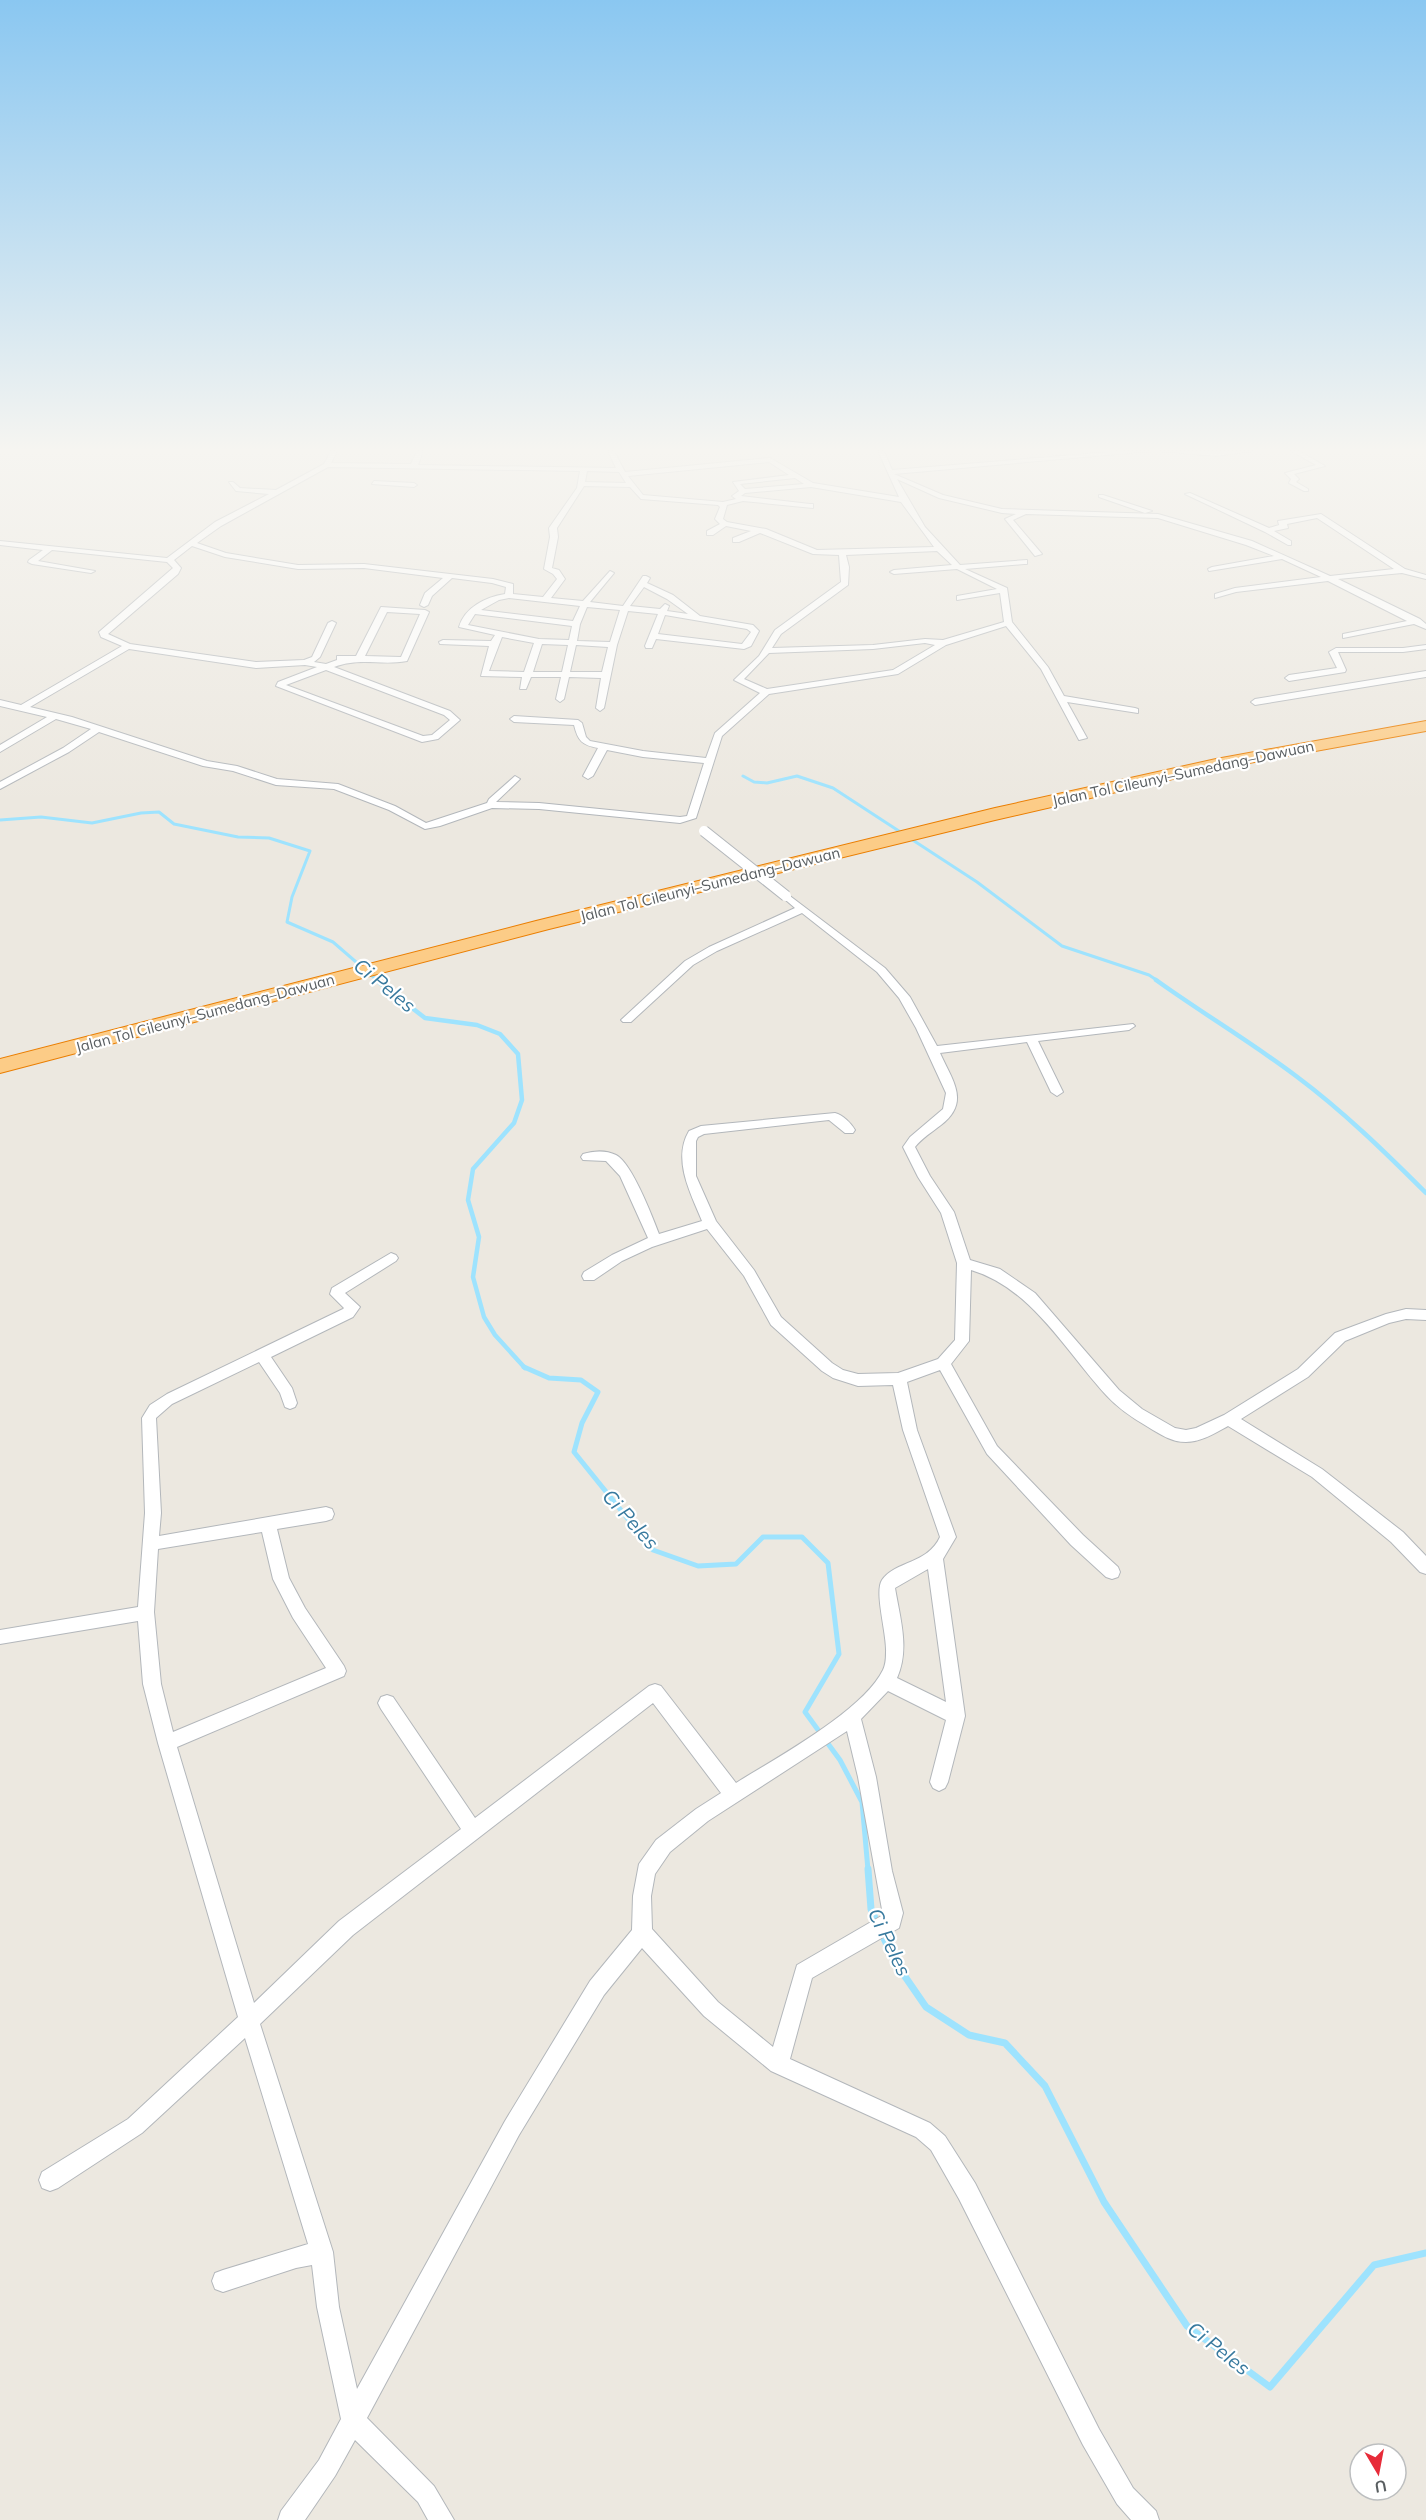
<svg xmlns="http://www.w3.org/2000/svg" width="1426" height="2520" font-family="Mulish,sans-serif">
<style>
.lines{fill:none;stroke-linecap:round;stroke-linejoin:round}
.stream-far3{stroke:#9ee3fe;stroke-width:3}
.stream-far2{stroke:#9ee3fe;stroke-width:4.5}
.stream-far1{stroke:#9ee3fe;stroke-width:5}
.stream{stroke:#9ee3fe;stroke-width:7}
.minor-casing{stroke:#b3b7bb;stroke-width:2}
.motorway-casing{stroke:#ea7e02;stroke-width:2}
.minor{fill:#fff;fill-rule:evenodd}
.motorway{fill:#fccc87;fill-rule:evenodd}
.minor-bridge-casing{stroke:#b3b7bb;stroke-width:12;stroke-linecap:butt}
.minor-bridge{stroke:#fff;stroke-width:10}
.labels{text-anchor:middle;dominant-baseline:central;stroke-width:4.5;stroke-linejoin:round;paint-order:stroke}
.far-street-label{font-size:15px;fill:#595e61;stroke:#fff}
.water-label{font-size:20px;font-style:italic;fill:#37799e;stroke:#fff}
</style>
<rect width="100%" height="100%" fill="#ece8e0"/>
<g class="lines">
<g class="stream-far3">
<polyline points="743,776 754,782 767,783 797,776 833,788 977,882 1062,946 1149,975 1158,981"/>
<polyline points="0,820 41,817 92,823 141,813 159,812 174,824 238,837 269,838 310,851 292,897 287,922 333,942 378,981"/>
</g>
<g class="stream-far2">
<polyline points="376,980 425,1018 477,1025 500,1034 518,1054 522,1100 514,1123 473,1169 468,1200 479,1237 473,1277 484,1317 495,1335 525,1368"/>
<path d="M1156,980C1202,1013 1251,1042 1296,1076C1343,1111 1385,1152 1426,1193"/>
</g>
<g class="stream-far1">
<polyline points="524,1367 549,1378 581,1380 598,1392 582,1423 574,1452 653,1550 698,1566 736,1564 763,1537 802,1537 828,1563 839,1654 805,1712 821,1734"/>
<polyline points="826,1741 840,1760 862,1802 868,1870"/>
</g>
<g class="stream">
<polyline points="868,1869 871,1909 878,1925"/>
<polyline points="881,1932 895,1962 926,2007 969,2035 1005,2043 1045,2086 1104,2202 1187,2326 1270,2387 1374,2265 1426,2253"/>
</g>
<g class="minor-casing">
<g id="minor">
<path d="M331,451H337L331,463L411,464L417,451H423L418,465L616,468L608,451H614L625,472L770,458L813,483L899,497L878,451H884L892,470L1123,451H1151L894,474L943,495L1002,509L1158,514L1252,541L1330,576L1394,569L1317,518L1287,524L1288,528L1274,531L1291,541V545H1288L1265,532L1185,494L1190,493L1269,528L1279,525L1278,521L1321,514L1405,569L1426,575V579L1402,573L1338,579L1420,619L1426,624V629L1414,624L1343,638V634L1407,621L1328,581L1236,592L1215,598V594L1235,588L1321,577L1282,559L1209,571L1208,569L1212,567L1274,556L1246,545L1158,518L1026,514L1013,520L1042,554L1035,556L1005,519L1016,514L1002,513L939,498L897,479L925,527L960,565L1027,560V564H1024L965,569L1007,588L1012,622L1048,667L1064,696L1135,708L1138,709V713L1067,702L1087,738L1079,740L1041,669L1006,626L946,645L898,674L769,694L722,736L696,818L680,823L539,809L492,808L440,826L425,829L389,810L334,789L276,785L233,771L203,766L99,732L69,752L0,789V782L63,748L91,729L56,719L0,752V745L47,717L0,706V700L21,705L122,646L101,637L99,632L173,568L167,562L52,550L38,561L95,571L91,573L32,564L28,562L29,560L43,550L0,545V541L167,558L215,522L269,494L236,491L229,482H233L240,488L276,490L324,464ZM769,462L789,475L733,482L739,491L732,496L736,499L723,502L643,495L628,476ZM328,467L580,471L577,488L549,528L550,537L544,569L553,574L557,579L543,597L513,594V584L493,579L364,564L298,565L226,553L197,543L221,526ZM587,471L619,472L626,483L585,482ZM795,478L804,484L745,489L740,484ZM584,486L630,487L641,499L718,505L720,507L715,519L720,524L707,531V535H713L726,526L751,531L733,538V542H739L760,533L813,554L839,555L841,582L775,630L759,656L734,680L760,693L715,733L706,758L643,751L590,741L586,737L582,723L578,720L514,716L510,719L514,722L574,725C578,741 582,745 598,748L583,776L588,779L593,776L607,750L643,757L704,763L687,816L680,817L539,803L496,802L518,781L520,779L515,776L489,799L487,803L426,823L395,806L338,784L277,779L237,766L207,761L72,717L30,707L129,649L256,668L305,665L317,667L278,682L276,686L422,742L438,739L460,720L450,711L334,667C362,657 380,666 407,661L429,612L425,610L381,607L356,656H337V660L326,664L314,662L320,657L336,623L332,621L328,623L312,657L304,660L256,662L130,644L108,634L178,574L181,568L174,560L192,546L225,557L298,569L364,568L443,578L425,593L420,605L424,607L428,605L432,596L452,578L492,583L506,587L505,594C486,597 465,607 459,627L495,635L491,641L443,640L439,642L440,644L489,646L481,676L522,677L520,689H526L531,677H561L556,699L560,702L564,699L569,677L601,678L596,708L600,711L604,708L617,645L628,611L658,614L645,646L646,648H652L656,639L744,649L751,646L759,631L753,625L700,616L673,595L647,583L650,578L646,576H643L623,606L590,602L614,573L610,571L583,601L551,598L565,579L559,570L552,568L558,537L557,528ZM811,487L901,502L934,547L817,550L766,529L727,522L723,519L727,505L743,501L813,508V504H810L741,496L745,493ZM937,551L952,565L894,570L890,572L894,574L957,569L997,589L957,596V600L1000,593L1004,622L943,640L925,639L873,645L772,648L781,634L848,585L849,567L846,555ZM644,587L667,599L688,614L667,611L669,606L665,604L660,609L630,606ZM509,598L580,606L573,621L481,610L499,600ZM587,607L620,610L610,642L577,641L580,624ZM387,612L420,614L401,657L365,656ZM475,614L572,626L569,640L539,639L468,625ZM665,615L747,629L751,632L742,644L658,634ZM502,637L534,643L524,672L489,671ZM925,643L935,645L893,670L767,689L744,679L769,653L873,649ZM542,644L568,645L562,672H533ZM576,645L608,647L602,672H570ZM326,670L444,715L450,720L432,735L423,736L286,685Z"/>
<polygon points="1160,451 1252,451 1216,456"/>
<polygon points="1291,451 1299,451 1325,466 1294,474 1299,479 1296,482 1308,489 1308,491 1304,491 1289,483 1291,479 1285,473 1316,465"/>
<polygon points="374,481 414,483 417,485 414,487 372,484"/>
<polygon points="1099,495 1103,495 1152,511 1145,513 1099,497"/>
<polygon points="1426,645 1426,649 1403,652 1338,652 1346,670 1345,672 1289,681 1285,678 1289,675 1337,668 1329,652 1336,648 1403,648"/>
<polygon points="1426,671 1426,677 1255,705 1251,702 1255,699"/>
<path d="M786,893L885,968L910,997L937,1046L1133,1024L1135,1026L1129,1030L1038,1041L1063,1092L1057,1096L1051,1092L1027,1042L940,1053C952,1080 971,1102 941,1125C932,1132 922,1138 915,1147L930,1176L954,1212L970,1260L1000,1269L1035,1293L1119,1390L1142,1409L1175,1428L1186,1430L1196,1428L1224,1415L1298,1369L1335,1333L1386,1314L1406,1309L1426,1310V1320L1406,1319L1389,1323L1345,1341L1308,1377L1241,1419L1322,1469L1403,1532L1426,1556V1574L1420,1572L1391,1542L1312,1477L1228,1426C1215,1433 1201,1442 1186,1442C1171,1442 1160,1434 1148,1427C1133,1418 1119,1409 1107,1396C1066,1352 1032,1288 971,1270L969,1341L951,1364L997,1446L1083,1535L1118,1567L1120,1572L1118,1577L1112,1579L1106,1577L1071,1545L987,1454L940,1370L907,1382L917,1430L956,1537L943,1559L965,1716L948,1782L945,1788L939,1791L933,1788L930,1782L946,1720L888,1691L861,1719L876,1777L892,1871L903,1913L899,1928L812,1978L790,2059L930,2123L945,2136L975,2183L1099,2429L1133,2488L1156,2511L1159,2520H1131L1117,2504L1083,2445L959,2199L931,2150L916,2137L771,2071L704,2016L642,1948L604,1995L519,2135L367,2418L434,2486L454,2520H428L418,2502L355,2440L335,2476L305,2520H278L281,2511L319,2460L341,2419L317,2307L312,2265L296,2268L223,2292L215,2289L212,2281L215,2273L223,2270L308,2244L245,2038L142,2133L58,2188L50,2191L42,2188L39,2180L42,2172L128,2119L238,2017L158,1743L143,1684L138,1621L0,1644V1630L138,1607L145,1513L142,1418L150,1405L167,1394L343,1309L344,1308L330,1294L332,1288L391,1253L396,1255L398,1258L396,1261L345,1293L360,1307L353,1317L271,1357L292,1388L297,1403L295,1407L290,1409L285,1407L280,1393L259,1362L172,1404L156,1418L161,1513L159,1536L326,1507L332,1509L334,1514L332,1519L326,1521L277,1529L289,1578L305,1608L344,1666L346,1671L344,1676L177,1747L254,2003L339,1921L461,1829L381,1709L378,1703L381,1697L387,1695L393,1697L475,1818L649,1686L655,1684L661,1686L736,1783C776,1758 863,1711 883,1670C886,1664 886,1657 886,1652C887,1634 874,1592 882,1580C895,1561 928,1564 940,1537L903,1430L893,1385L858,1386L833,1378L822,1371L771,1325L744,1276L707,1229L652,1247L622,1261L594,1280H584L582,1276L584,1272L612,1255L648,1238L620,1176L606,1161L583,1160L581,1157L583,1154C593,1151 606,1150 616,1155C632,1163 652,1216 659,1234L702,1221C691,1194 672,1160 689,1131L701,1126L835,1113C843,1115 851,1123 855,1130L853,1133H845L829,1120L704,1134L698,1137L696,1141V1176L716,1221L754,1270L781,1317L832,1363L843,1370L858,1374L898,1373L938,1359L955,1340L957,1263L941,1213L918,1177L903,1147L910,1137L943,1109L946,1093L916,1028L899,998L877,972L802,913L717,951L693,965L631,1022H623L621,1020L685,961L709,947L795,908L781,896ZM262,1532L273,1579L293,1618L326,1668L173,1732L161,1684L154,1612L158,1549ZM928,1569L946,1702L897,1678C910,1649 900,1618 895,1588ZM653,1703L721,1793L696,1809L656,1840L639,1864L633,1896L632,1930L590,1981L505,2121L357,2389L339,2307L333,2252L260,2024L353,1935ZM847,1731L858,1777L883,1915L797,1965L773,2047L718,2002L652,1929L651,1896L655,1874L670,1852L708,1821Z"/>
</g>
</g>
<g class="motorway-casing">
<polygon id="motorway" points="1426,721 1426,731 1216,769 995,820 549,929 0,1073 0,1059 536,921 995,808 1216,759"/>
</g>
<use href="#minor" class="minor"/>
<use href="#motorway" class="motorway"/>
<g class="minor-bridge-casing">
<polyline id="minor-bridge" points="704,831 786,896"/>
</g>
<use href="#minor-bridge" class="minor-bridge"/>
</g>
<linearGradient id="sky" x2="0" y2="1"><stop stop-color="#8ac7f1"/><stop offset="0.56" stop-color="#f6f5f1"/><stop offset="1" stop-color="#f6f5f1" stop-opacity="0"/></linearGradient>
<rect width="1426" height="804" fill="url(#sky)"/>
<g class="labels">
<g class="far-street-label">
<text transform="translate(1183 773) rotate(-12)">Jalan Tol Cileunyi–Sumedang–Dawuan</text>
<text transform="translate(710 884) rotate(-14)">Jalan Tol Cileunyi–Sumedang–Dawuan</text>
<text transform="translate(205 1013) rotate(-15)">Jalan Tol Cileunyi–Sumedang–Dawuan</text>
</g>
<g class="water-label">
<text transform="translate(385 985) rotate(39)">Ci Peles</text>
<text transform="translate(631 1519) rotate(48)">Ci Peles</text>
<text transform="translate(890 1942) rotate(64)">Ci Peles</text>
<text transform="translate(1219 2348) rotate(38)">Ci Peles</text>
</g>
</g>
<g transform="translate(1378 2472) rotate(170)"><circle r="28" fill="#ffffff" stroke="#bdbfc0" stroke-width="1.5"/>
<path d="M0-4.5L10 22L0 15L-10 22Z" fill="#e72b39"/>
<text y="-9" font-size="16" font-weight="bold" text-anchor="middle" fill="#595e61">U</text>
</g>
</svg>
